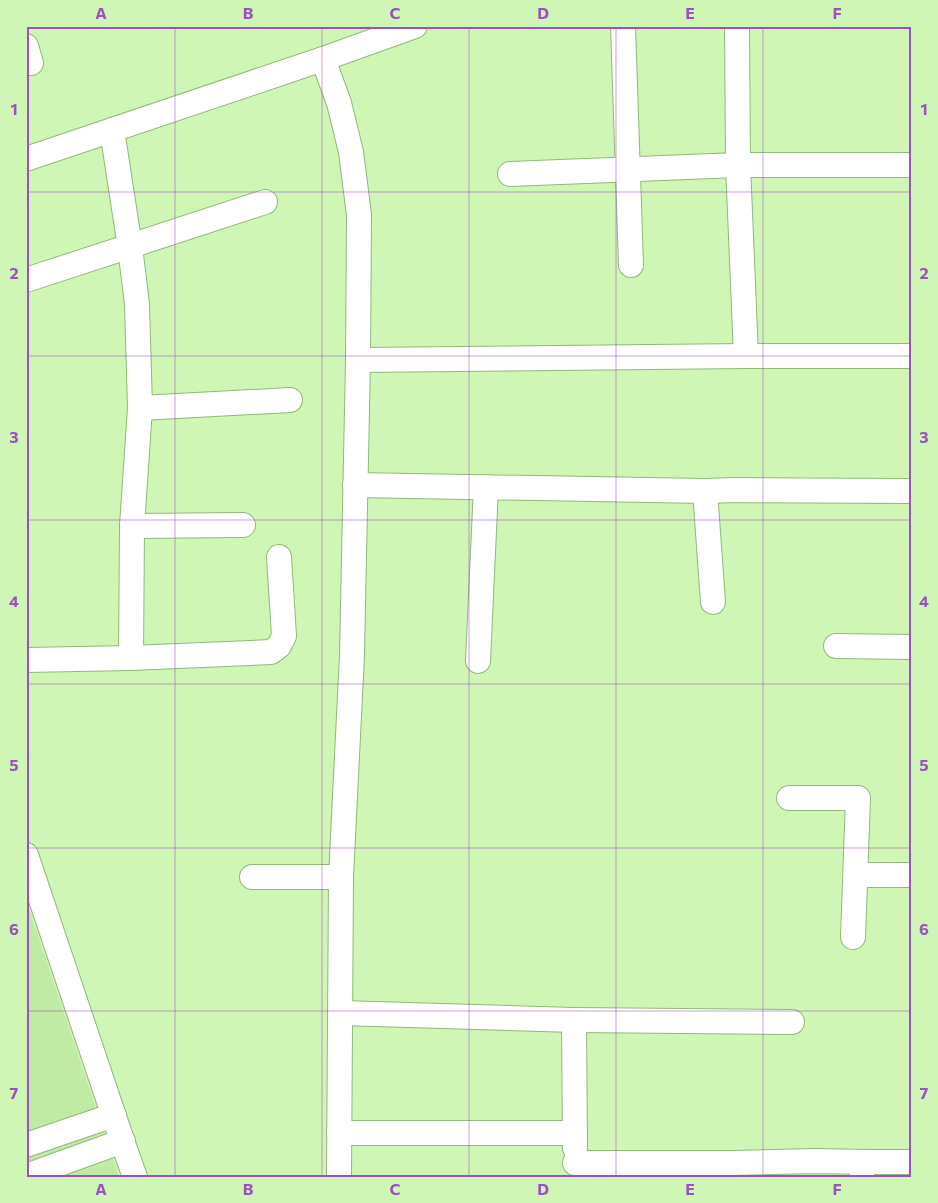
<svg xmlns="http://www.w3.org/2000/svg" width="938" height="1203" font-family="Commissioner,sans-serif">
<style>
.built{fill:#c1eba4}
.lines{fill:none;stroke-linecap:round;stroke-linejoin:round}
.minor-casing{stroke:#93b779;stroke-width:26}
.minor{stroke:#fff;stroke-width:24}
.grid{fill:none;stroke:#9c51c3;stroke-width:1;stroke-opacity:0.55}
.neatline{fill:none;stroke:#9c51c3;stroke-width:2}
.grid-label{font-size:16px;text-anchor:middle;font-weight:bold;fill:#9c51c3}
</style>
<rect width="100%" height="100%" fill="#d0f6b5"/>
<polygon class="built" points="26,900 119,1177 26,1177"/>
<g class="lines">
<g class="minor-casing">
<g id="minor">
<polyline points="623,26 631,265"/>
<polyline points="737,26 738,165 746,356"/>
<polyline points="26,46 31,63"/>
<polyline points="323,59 339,103 351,152 359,215 358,360 352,655 341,877 339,1177"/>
<polyline points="112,130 130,247 137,304 140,408 132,526 131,658"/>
<polyline points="26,159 323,59 415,26"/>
<polyline points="510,174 738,165 912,165"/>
<polyline points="26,280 265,202"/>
<polyline points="358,360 746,356 912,356"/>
<polyline points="140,408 290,400"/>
<polyline points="355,485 705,491 735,490 912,491"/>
<polyline points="705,491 713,602"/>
<polyline points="132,526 243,525"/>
<polyline points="836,646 912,647"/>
<polyline points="26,660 131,658 271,652 279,646 284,636 279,557"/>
<polyline points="478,661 486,487"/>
<polyline points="789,798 858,798 853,937"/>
<polyline points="26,855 125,1149 135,1177"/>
<polyline points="856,875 912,875"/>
<polyline points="252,877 341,877"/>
<polyline points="341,1013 574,1020 792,1022"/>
<polyline points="574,1020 575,1148"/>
<polyline points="339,1133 575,1133"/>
<polyline points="26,1145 114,1115"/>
<polyline points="575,1163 732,1163 816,1161 868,1162"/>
<polyline points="862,1175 862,1169 868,1162 912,1162"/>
<polyline points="26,1176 123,1141"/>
</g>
</g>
<use href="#minor" class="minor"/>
</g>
<path class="grid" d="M175,26V1177M322,26V1177M469,26V1177M616,26V1177M763,26V1177M26,192H912M26,356H912M26,520H912M26,684H912M26,848H912M26,1011H912"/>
<rect width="938" height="1203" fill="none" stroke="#d0f6b5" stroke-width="55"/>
<rect x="28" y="28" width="882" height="1148" class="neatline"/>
<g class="grid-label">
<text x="101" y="19">A</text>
<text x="248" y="19">B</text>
<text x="395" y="19">C</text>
<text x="543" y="19">D</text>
<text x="690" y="19">E</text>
<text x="837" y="19">F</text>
<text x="14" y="115">1</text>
<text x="924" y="115">1</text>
<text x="14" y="279">2</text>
<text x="924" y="279">2</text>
<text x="14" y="443">3</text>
<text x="924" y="443">3</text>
<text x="14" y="607">4</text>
<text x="924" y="607">4</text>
<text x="14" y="771">5</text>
<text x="924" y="771">5</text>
<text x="14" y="935">6</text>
<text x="924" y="935">6</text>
<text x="14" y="1099">7</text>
<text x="924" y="1099">7</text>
<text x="101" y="1195">A</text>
<text x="248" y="1195">B</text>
<text x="395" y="1195">C</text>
<text x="543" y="1195">D</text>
<text x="690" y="1195">E</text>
<text x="837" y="1195">F</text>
</g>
</svg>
